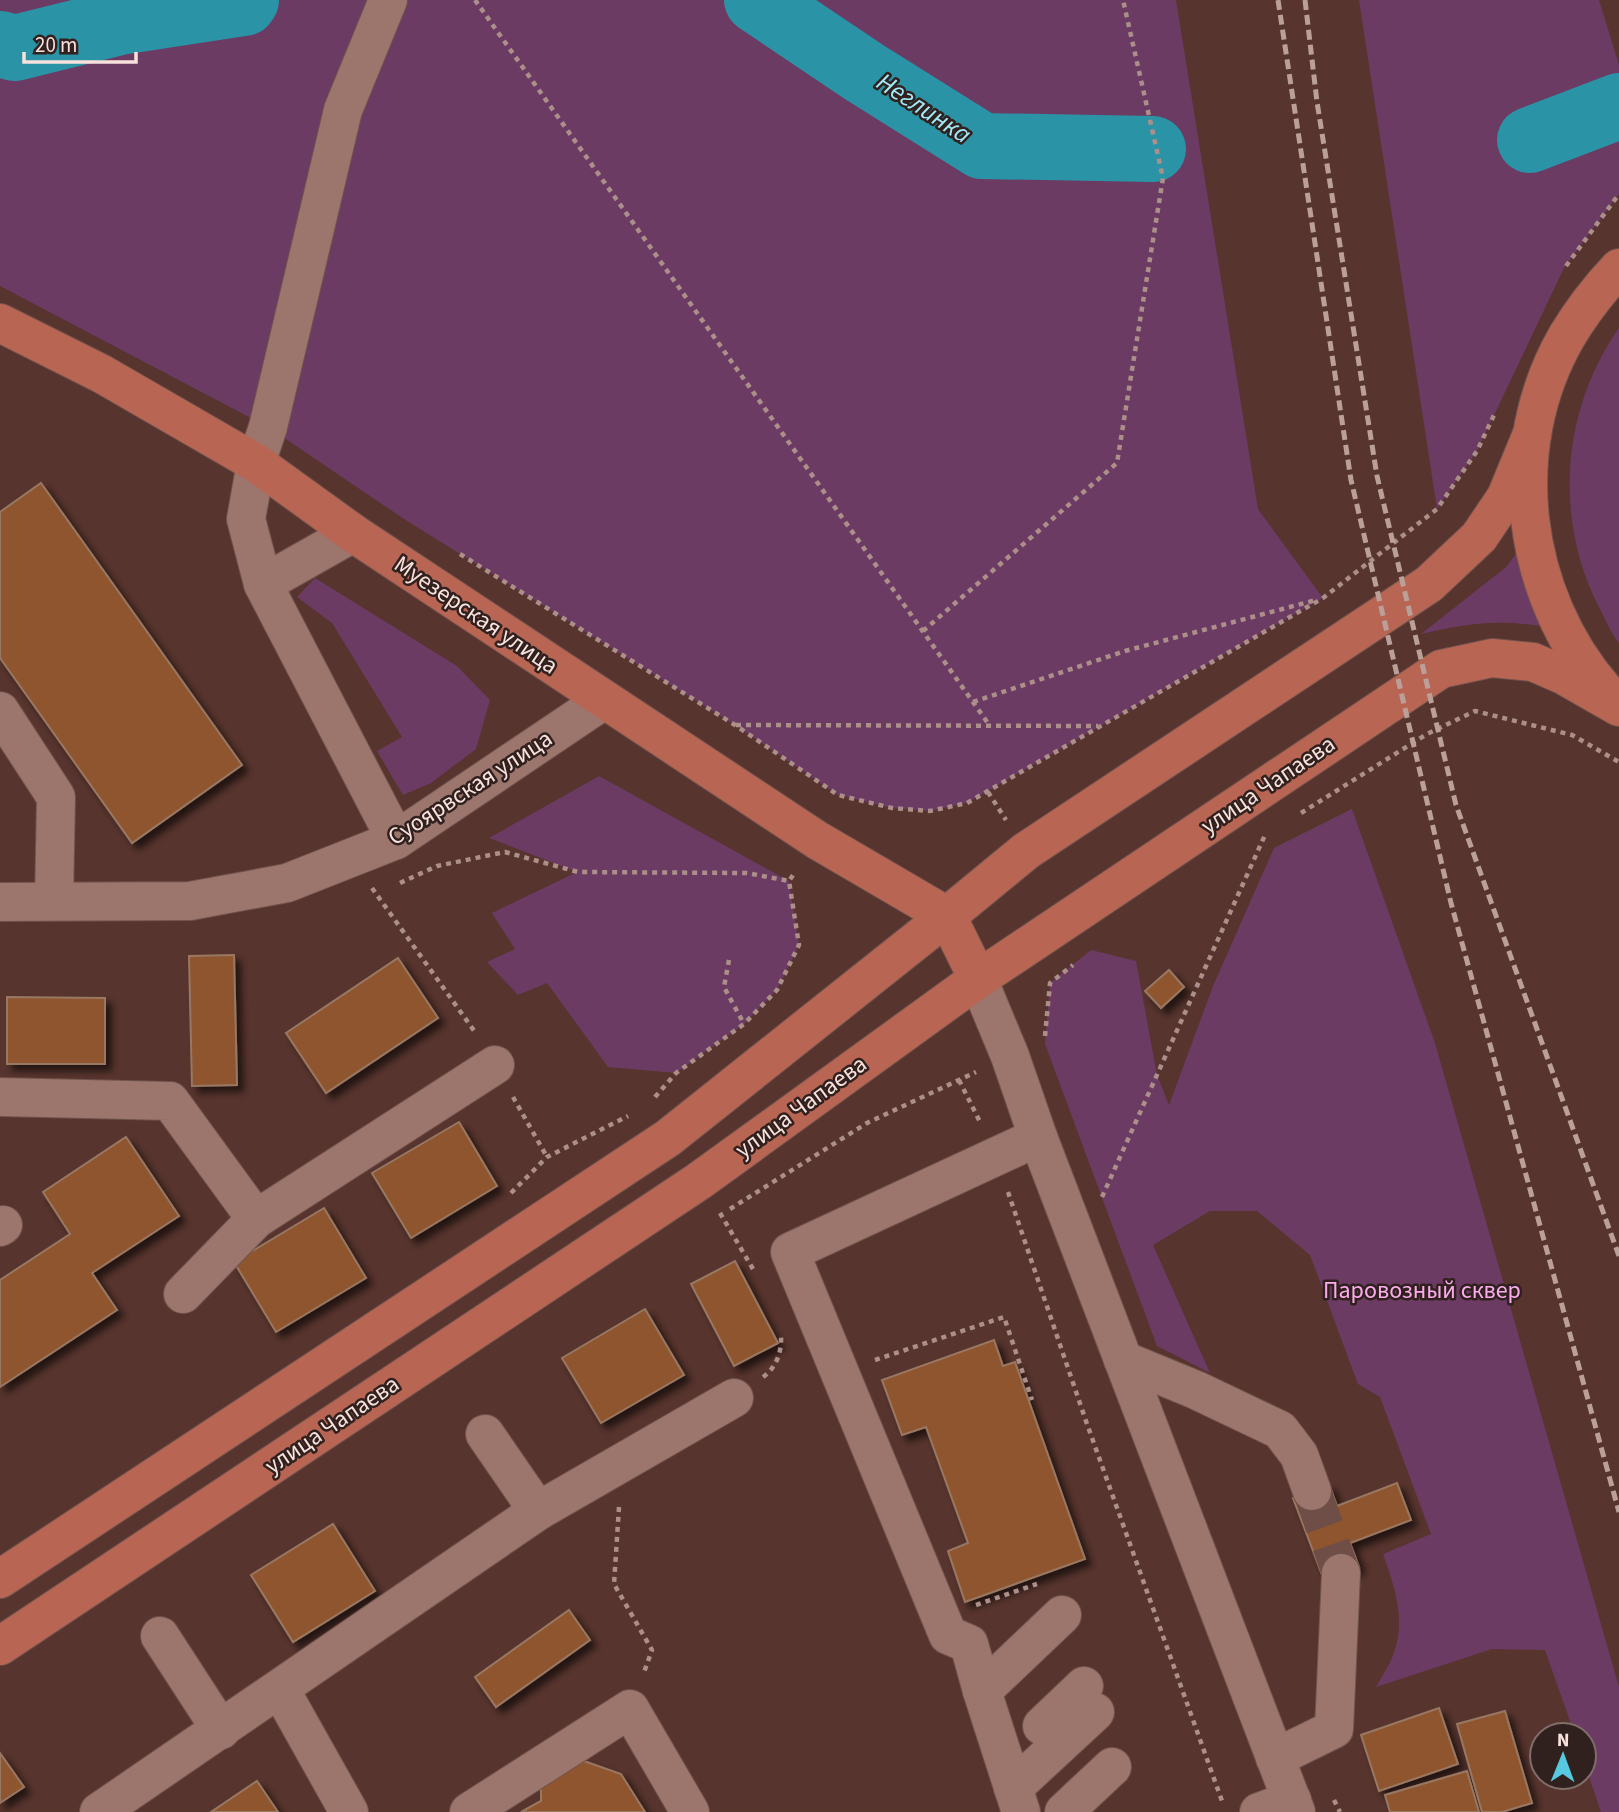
<svg xmlns="http://www.w3.org/2000/svg" width="1619" height="1812" font-family="'Source Sans 3',sans-serif">
<style>
.green{fill:#6b3b64}
.lines{fill:none;stroke-linecap:round;stroke-linejoin:round}
.river{stroke:#2b93a6;stroke-width:66}
.building{fill:#8f542d;stroke:#997863;stroke-width:2;filter:url(#shadow)}
.minor-tunnel{stroke:#6f4e47;stroke-width:38;stroke-dasharray:38 19;stroke-linecap:butt}
.minor-casing{stroke:#70534d;stroke-width:40}
.major-casing{stroke:#70534d;stroke-width:40}
.path{stroke:#ac8f89;stroke-width:4.5;stroke-dasharray:5 5;stroke-linecap:butt}
.minor{stroke:#9c756c;stroke-width:38}
.major{stroke:#b96554;stroke-width:38}
.rail{stroke:#bba09a;stroke-width:5;stroke-dasharray:10 5;stroke-linecap:butt}
.labels{text-anchor:middle;dominant-baseline:central;stroke-width:5;stroke-linejoin:round;paint-order:stroke}
.street-label{font-size:24px;fill:#f9e2dd;stroke:#31211e}
.park-label{font-size:24px;fill:#fbabed;stroke:#31211e}
.water-label{font-size:26px;font-style:italic;fill:#a1eaf9;stroke:#31211e}
</style>
<defs>
<filter id="shadow"><feDropShadow dx="6" dy="6" stdDeviation="3.5" flood-color="#0009"/></filter>
</defs>
<rect width="100%" height="100%" fill="#57342d"/>
<g class="green">
<polygon points="0,0 1176,0 1258,509 1323,598 967,803 930,811 892,808 838,795 735,725 404,519 268,427 0,286"/>
<polygon points="1359,0 1599,0 1619,65 1619,194 1564,268 1477,451 1437,509"/>
<path d="M1619,328V643C1612,634 1606,622 1601,611C1553,522 1561,410 1619,328Z"/>
<path d="M1522,546L1547,627C1497,619 1470,623 1421,634L1506,567Z"/>
<polygon points="315,578 457,666 490,700 476,749 431,783 403,795 377,751 402,737 332,623 297,597"/>
<polygon points="599,776 789,881 799,945 777,990 744,1024 676,1073 608,1067 547,983 518,995 487,962 515,949 492,913 577,872 489,838"/>
<path d="M1352,809L1435,1043L1619,1687V1812H1601L1584,1762V1735H1575L1545,1650L1492,1649L1376,1687C1381,1677 1388,1668 1392,1658C1407,1622 1395,1588 1383,1554L1431,1534L1380,1397L1358,1384L1310,1255L1257,1211H1210L1153,1245L1210,1373L1157,1346L1045,1044L1050,983L1091,950L1136,961L1157,1075L1169,1105L1213,986L1274,848Z"/>
</g>
<g class="lines">
<g class="river">
<polyline points="757,0 864,72 982,146 1153,149"/>
<polyline points="0,44 15,48 120,22 244,3 246,0"/>
<polyline points="1530,140 1619,106"/>
</g>
</g>
<g class="building">
<polygon points="41,483 242,765 132,843 0,658 0,512"/>
<polygon points="234,955 237,1085 192,1086 189,956"/>
<polygon points="398,958 438,1018 326,1093 286,1033"/>
<polygon points="1169,970 1184,987 1161,1008 1145,991"/>
<polygon points="7,997 105,998 105,1064 7,1064"/>
<polygon points="459,1122 497,1186 411,1238 372,1173"/>
<polygon points="126,1137 179,1216 92,1273 117,1310 0,1387 0,1280 70,1234 43,1192"/>
<polygon points="324,1208 366,1278 276,1332 234,1262"/>
<polygon points="735,1261 778,1343 734,1366 691,1284"/>
<polygon points="645,1309 684,1375 601,1423 562,1358"/>
<polygon points="994,1340 1003,1366 1015,1362 1085,1559 965,1602 948,1551 968,1543 926,1427 902,1435 882,1380"/>
<polygon points="1397,1483 1411,1520 1350,1543 1359,1567 1324,1580 1293,1498 1329,1484 1337,1506"/>
<polygon points="333,1524 375,1591 293,1642 251,1575"/>
<polygon points="569,1610 590,1640 496,1707 475,1677"/>
<polygon points="1439,1708 1458,1764 1379,1791 1361,1735"/>
<polygon points="1505,1711 1532,1803 1502,1812 1482,1812 1457,1724"/>
<polygon points="0,1753 24,1787 0,1803"/>
<polygon points="584,1761 621,1774 645,1812 521,1812 541,1801 541,1786"/>
<polygon points="1467,1771 1479,1812 1390,1812 1385,1795"/>
<polygon points="257,1781 278,1812 211,1812"/>
</g>
<g class="lines">
<polyline class="minor-tunnel" points="1312,1491 1341,1573"/>
<g class="minor-casing">
<g id="minor">
<polyline points="388,0 343,110 268,427 256,463 246,519 263,584 396,840"/>
<polyline points="263,584 353,533"/>
<polyline points="0,711 56,797 54,901"/>
<polyline points="0,902 190,901 287,883 396,840 604,700"/>
<polyline points="978,979 1010,1056 1038,1137 1296,1812"/>
<polyline points="0,1097 170,1101 256,1219"/>
<polyline points="0,1227 3,1225"/>
<polyline points="183,1294 256,1219 495,1065"/>
<polyline points="1123,1360 1196,1390 1280,1430 1299,1455 1312,1491"/>
<polyline points="485,1434 538,1511"/>
<polyline points="160,1636 221,1730"/>
<polyline points="280,1689 349,1812"/>
<polyline points="982,1691 1062,1615"/>
<polyline points="1042,1726 1084,1686"/>
<polyline points="1275,1758 1334,1729 1341,1573"/>
<polyline points="1013,1788 1095,1712"/>
<polyline points="99,1812 538,1511 734,1398"/>
<polyline points="469,1812 630,1709 690,1812"/>
<polyline points="1021,1812 982,1691 969,1644 948,1635 790,1252 1038,1137"/>
<polyline points="1064,1812 1112,1767"/>
<polyline points="1259,1812 1292,1800"/>
</g>
</g>
<g class="major-casing">
<g id="major">
<polyline points="0,323 102,374 256,463 353,533 817,840 947,916"/>
<path d="M1605,691C1521,595 1502,448 1567,336C1582,311 1599,289 1619,268"/>
<polyline points="947,916 978,979"/>
<polyline points="0,1579 668,1138 947,916 1026,851 1429,584 1479,537 1506,497 1532,434"/>
<polyline points="0,1646 699,1181 978,979 1441,669 1492,658 1533,662 1563,675 1619,707"/>
</g>
</g>
<g class="path">
<polyline points="475,0 990,726"/>
<polyline points="1566,266 1619,194"/>
<polyline points="460,554 735,725 838,795 892,808 930,811 967,803 1323,598 1437,509 1477,451 1495,413"/>
<polyline points="923,631 1117,463 1163,178 1123,0"/>
<polyline points="973,702 1125,651 1316,600"/>
<polyline points="736,725 1098,726"/>
<polyline points="988,792 1006,820"/>
<polyline points="1301,813 1427,734 1475,711 1572,735 1619,762"/>
<polyline points="400,883 437,866 505,852 578,872 747,873 789,881"/>
<polyline points="372,888 475,1032"/>
<polyline points="729,960 724,987 744,1024"/>
<polyline points="1045,1036 1050,983 1073,965"/>
<polyline points="959,1080 980,1122"/>
<polyline points="513,1097 547,1157"/>
<polyline points="655,1097 676,1073 744,1024 777,990 799,945 789,881 795,872"/>
<polyline points="1008,1192 1087,1424 1222,1801"/>
<polyline points="511,1193 547,1157 628,1116"/>
<polyline points="1102,1197 1265,835"/>
<polyline points="730,1209 867,1123 976,1072"/>
<polyline points="720,1213 753,1269"/>
<polyline points="875,1360 1004,1317 1032,1400"/>
<path d="M763,1377C776,1368 782,1352 781,1336"/>
<polyline points="619,1507 614,1584 652,1650 643,1675"/>
<polyline points="976,1605 1037,1584"/>
<polyline points="1334,1800 1340,1812"/>
</g>
<use href="#minor" class="minor"/>
<use href="#major" class="major"/>
<g class="rail">
<polyline points="1278,0 1351,480 1451,903 1619,1512"/>
<polyline points="1305,0 1317,102 1377,476 1456,805 1619,1256"/>
</g>
</g>
<g class="labels">
<g class="street-label">
<text transform="translate(476 615) rotate(34)">Муезерская улица</text>
<text transform="translate(1268 785) rotate(-34)">улица Чапаева</text>
<text transform="translate(470 788) rotate(-33)">Суоярвская улица</text>
<text transform="translate(801 1107) rotate(-36)">улица Чапаева</text>
<text transform="translate(332 1425) rotate(-34)">улица Чапаева</text>
</g>
<g class="park-label">
<text x="1422" y="1290">Паровозный сквер</text>
</g>
<g class="water-label">
<text transform="translate(924 108) rotate(33)">Неглинка</text>
</g>
</g>
<g transform="translate(1563 1756) rotate(1)"><circle r="33" fill="#31211e" stroke="#816e6a" stroke-width="2"/>
<path d="M0-5L12 26L0 18L-12 26Z" fill="#56c9e0"/>
<text y="-10" font-size="19" font-weight="bold" text-anchor="middle" fill="#f9e2dd">N</text>
</g>
<path d="M24 52v10h112v-10" fill="none" stroke="#f9e2dd" stroke-width="3.5"/>
<text x="35" y="52" font-size="21" fill="#f9e2dd" stroke="#31211e" stroke-width="5" paint-order="stroke">20 m</text>
</svg>
